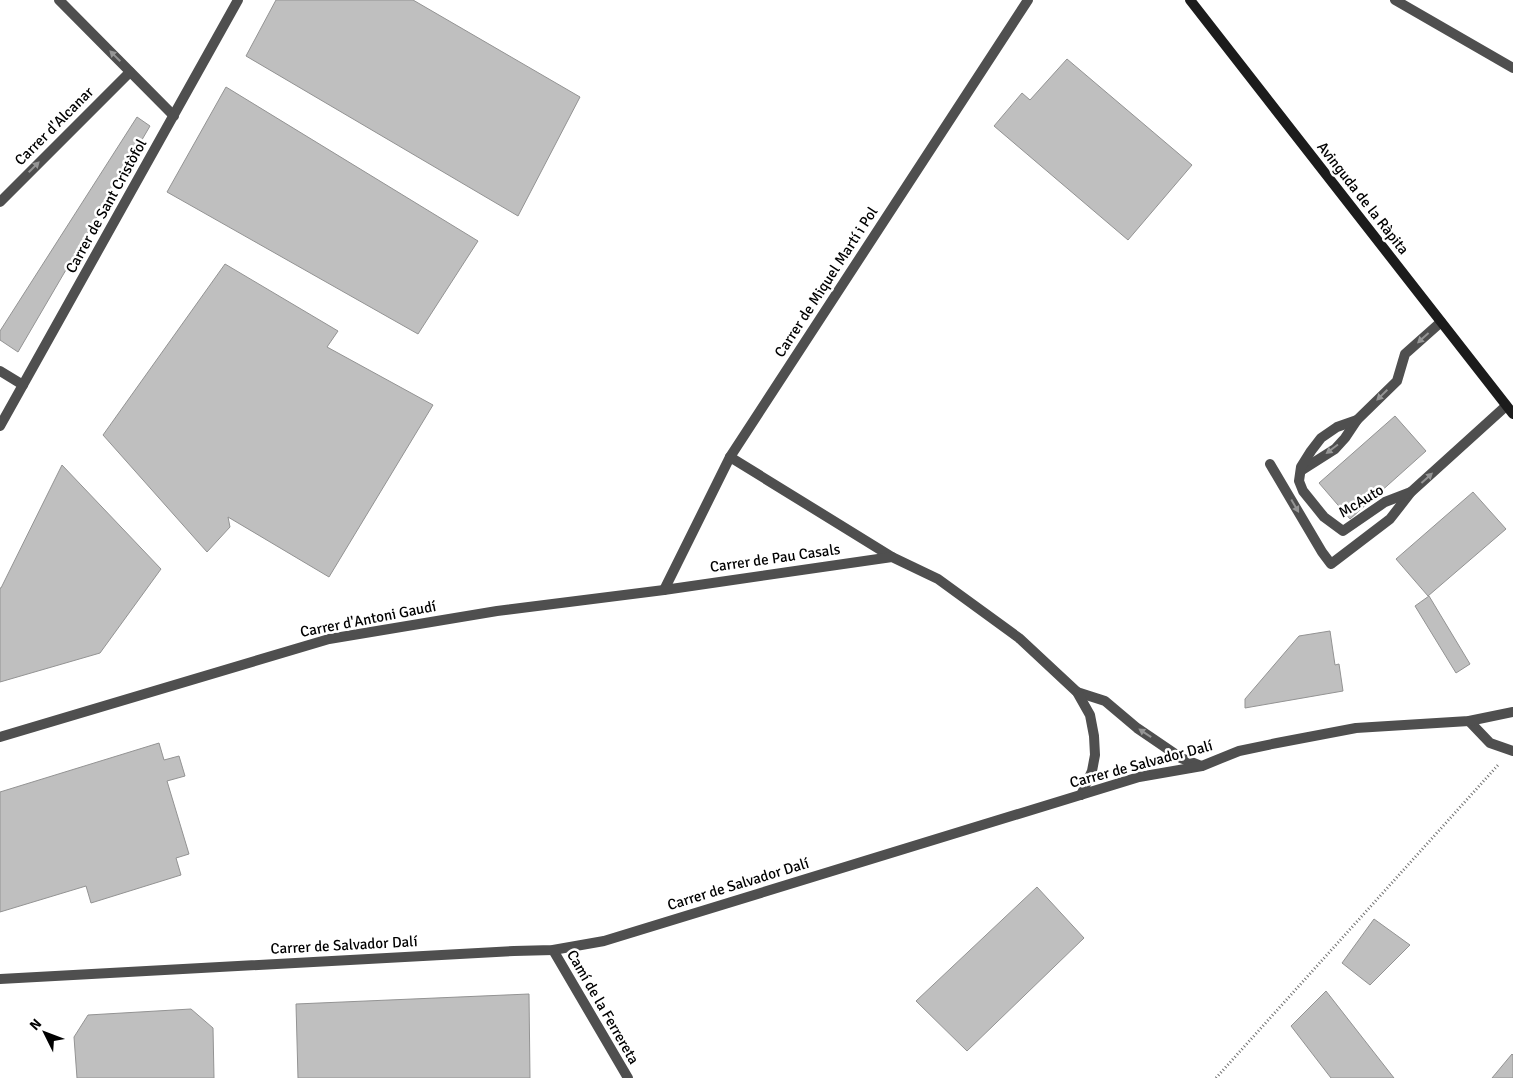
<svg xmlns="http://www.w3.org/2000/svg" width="1513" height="1078" font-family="Signika,sans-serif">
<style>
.building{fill:#bfbfbf;stroke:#939393}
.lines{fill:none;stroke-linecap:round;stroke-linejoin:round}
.path{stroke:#717171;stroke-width:3;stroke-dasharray:1 2.5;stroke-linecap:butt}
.lane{stroke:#4f4f4f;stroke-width:10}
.street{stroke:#4f4f4f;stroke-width:10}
.secondary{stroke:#1c1c1c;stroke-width:10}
.oneway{fill:#959595}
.labels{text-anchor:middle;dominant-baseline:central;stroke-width:5;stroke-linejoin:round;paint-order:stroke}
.street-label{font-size:15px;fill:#000;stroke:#fff}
</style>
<rect width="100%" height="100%" fill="#fff"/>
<g class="building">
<polygon points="276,0 413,0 580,97 518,216 246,56"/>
<polygon points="1067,59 1192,165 1128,240 994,126 1022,93 1030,100"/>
<polygon points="226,87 478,241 418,334 167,192"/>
<polygon points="137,117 150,126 18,352 0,340 0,331"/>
<polygon points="225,264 338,331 327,347 433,405 329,577 228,517 230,527 207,552 103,435"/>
<polygon points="1395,416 1426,451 1350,519 1319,483"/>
<polygon points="62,465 161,569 100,653 0,682 0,588 1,588"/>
<polygon points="1473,492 1506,529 1428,596 1396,559"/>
<polygon points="1429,596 1470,664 1456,673 1415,606"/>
<polygon points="1330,631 1335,665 1339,664 1343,691 1245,708 1245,699 1299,636"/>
<polygon points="159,743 164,760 179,756 185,776 167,781 189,854 176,858 181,875 91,903 86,886 0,912 0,792"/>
<polygon points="1037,887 1084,938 967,1051 916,1001"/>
<polygon points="1374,919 1410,945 1370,985 1342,963"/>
<polygon points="1326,991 1394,1078 1331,1078 1291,1026"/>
<polygon points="529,994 530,1078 298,1078 296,1004"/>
<polygon points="191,1009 213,1028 214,1078 77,1078 74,1037 88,1015"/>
<polygon points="1512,1054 1513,1055 1513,1078 1492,1078"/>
</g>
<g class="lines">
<polyline class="path" points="1216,1078 1499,764"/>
<g class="lane">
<polyline points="1270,464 1322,552 1331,564 1390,519 1411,492 1506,406"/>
<polyline points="1302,470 1335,449 1345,438 1357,420"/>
<polyline points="1411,492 1385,502 1343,531 1324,517 1303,491 1299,481 1301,467 1311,451 1321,438 1337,427 1357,420 1397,381 1405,354 1441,322"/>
<polyline points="1469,721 1490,743 1513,751"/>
</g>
<g class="street">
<polyline points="59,0 174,116"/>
<polyline points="1395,0 1513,68"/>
<polyline points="0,202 130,72"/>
<polyline points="0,371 23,385"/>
<polyline points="0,426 238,0"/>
<polyline points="730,457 892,557"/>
<polyline points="664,590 730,457 1028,0"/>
<polyline points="1077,692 1105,701 1137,728 1181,758 1201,766"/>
<polyline points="0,737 329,639 497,611 664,590 892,557 938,579 1019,638 1077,692 1090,715 1094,736 1095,755 1092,771 1081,795"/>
<polyline points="553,950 628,1078"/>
<polyline points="0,979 514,951 553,950 604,941 1139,777 1202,766 1239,751 1277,743 1356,728 1469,721 1513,712"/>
</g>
<polyline class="secondary" points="1190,0 1513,414"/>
</g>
<defs><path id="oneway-solid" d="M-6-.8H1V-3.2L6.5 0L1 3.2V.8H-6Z" transform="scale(1.25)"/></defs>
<g class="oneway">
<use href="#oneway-solid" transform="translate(115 56) rotate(-135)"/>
<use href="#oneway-solid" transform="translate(34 167) rotate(-45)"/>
<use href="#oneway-solid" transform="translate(1423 338) rotate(138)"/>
<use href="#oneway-solid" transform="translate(1382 395) rotate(136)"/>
<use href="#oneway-solid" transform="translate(1332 449) rotate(143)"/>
<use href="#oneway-solid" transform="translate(1427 478) rotate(-42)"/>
<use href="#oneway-solid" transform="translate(1295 506) rotate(60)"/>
<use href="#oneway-solid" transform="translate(1145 733) rotate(-146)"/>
</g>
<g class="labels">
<g class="street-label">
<text transform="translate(54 126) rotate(-45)">Carrer d'Alcanar</text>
<text transform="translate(1363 198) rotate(52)">Avinguda de la Ràpita</text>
<text transform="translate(106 206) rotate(-61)">Carrer de Sant Cristòfol</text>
<text transform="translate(826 282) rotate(-57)">Carrer de Miquel Martí i Pol</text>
<text transform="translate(1361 501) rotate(-31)">McAuto</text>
<text transform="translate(775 558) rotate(-8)">Carrer de Pau Casals</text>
<text transform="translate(368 619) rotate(-11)">Carrer d'Antoni Gaudí</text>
<text transform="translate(1141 764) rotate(-15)">Carrer de Salvador Dalí</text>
<text transform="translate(738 884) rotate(-17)">Carrer de Salvador Dalí</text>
<text transform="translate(344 945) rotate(-3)">Carrer de Salvador Dalí</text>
<text transform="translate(603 1007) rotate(60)">Camí de la Ferrereta</text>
</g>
</g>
<g transform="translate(45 1033) rotate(312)" stroke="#ffffff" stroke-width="4" paint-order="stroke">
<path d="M0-4L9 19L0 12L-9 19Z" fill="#000000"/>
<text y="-8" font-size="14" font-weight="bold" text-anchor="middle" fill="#000000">N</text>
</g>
</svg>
